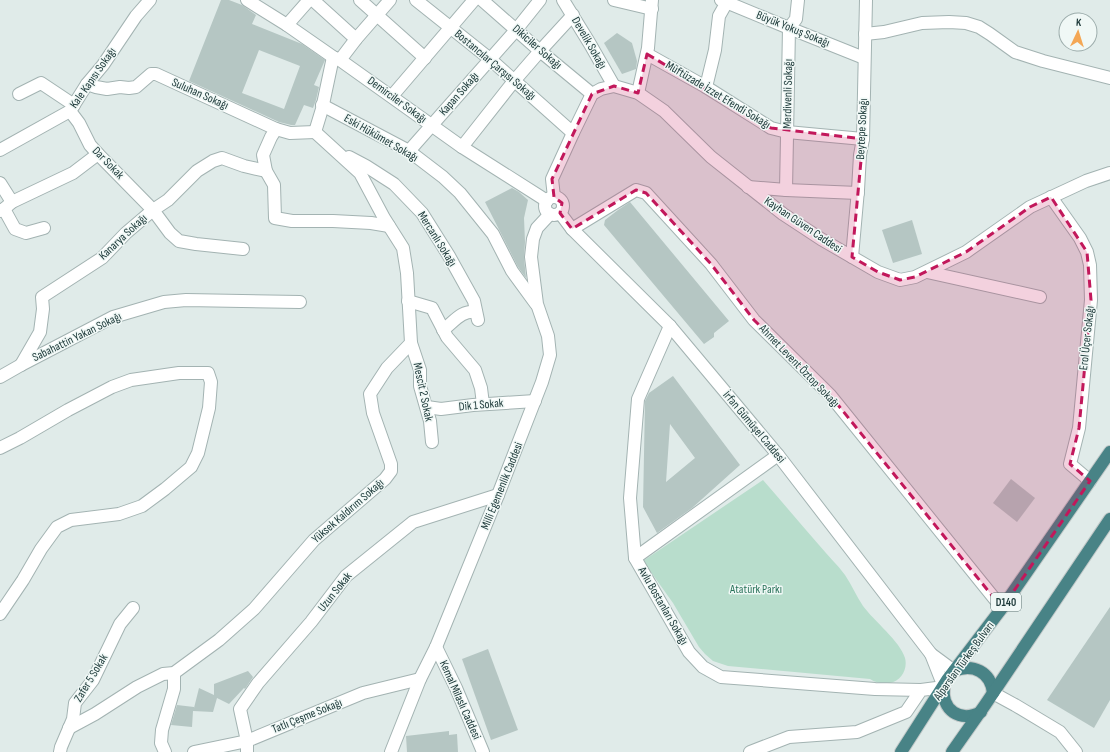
<svg xmlns="http://www.w3.org/2000/svg" width="1110" height="752" font-family="'Sofia Sans Condensed',sans-serif">
<style>
.green{fill:#b8ddcc}
.building{fill:#b5c6c3;fill-rule:evenodd}
.lines{fill:none;stroke-linecap:round;stroke-linejoin:round}
.pedestrian-casing{stroke:#a3b3b2;stroke-width:14}
.minor-casing{stroke:#a3b3b2;stroke-width:14}
.tertiary-casing{stroke:#a3b3b2;stroke-width:14}
.trunk-casing{stroke:#c1c8c8;stroke-width:14}
.pedestrian{stroke:#fff;stroke-width:12}
.minor{stroke:#fff;stroke-width:12}
.tertiary{stroke:#fff;stroke-width:12}
.trunk{stroke:#488386;stroke-width:12}
.marked{fill:#c2185b;fill-opacity:0.2;stroke:#c2185b;stroke-width:3;stroke-dasharray:8 5;stroke-linejoin:round}
.labels{text-anchor:middle;dominant-baseline:central;stroke-width:3;stroke-linejoin:round;paint-order:stroke}
.shield{fill:#f0f8f6;stroke:#5e7474;stroke-width:1}
.shield-label{font-size:11px;font-weight:bold;fill:#203c3c}
.street-label{font-size:12px;fill:#203c3c;stroke:#f0f8f6}
.park-label{font-size:12px;fill:#2a735a;stroke:#f0f8f6}
</style>
<rect width="100%" height="100%" fill="#e0ebe9"/>
<path class="green" d="M763,480C782,502 800,523 819,545C827,555 837,564 845,575C852,585 856,596 863,606C874,621 900,641 905,658C908,669 901,681 890,683C882,684 876,683 870,679L728,666L713,661L705,654L699,647L673,603L643,561Z"/>
<g class="building">
<path d="M221,0H229L242,5L256,15L252,24L302,44L325,60L314,85L319,87L316,100L313,108L304,105L295,125H291L279,122L189,81ZM259,50L300,66L284,109L242,93Z"/>
<polygon points="617,33 632,43 637,61 636,69 622,74 604,43"/>
<polygon points="512,188 519,192 528,200 524,218 525,242 524,258 526,278 518,267 485,202"/>
<polygon points="630,202 729,321 714,333 714,337 704,344 604,225 605,220 618,210"/>
<polygon points="912,220 922,254 893,263 882,230"/>
<path d="M673,376L740,465L692,508L657,533L643,507L645,401L649,393ZM670,424L695,458L666,482Z"/>
<polygon points="1011,479 1035,498 1017,522 993,503"/>
<polygon points="1110,607 1110,700 1094,728 1047,700"/>
<polygon points="488,649 518,730 491,740 462,659"/>
<polygon points="248,671 253,677 245,689 244,688 229,704 217,698 213,712 193,711 192,727 171,725 177,705 194,707 194,708 199,688 214,695 214,684"/>
<polygon points="449,731 449,735 457,734 458,752 407,752 406,736"/>
</g>
<g class="lines">
<g class="pedestrian-casing">
<polyline id="pedestrian" points="0,448 20,438 68,410 112,387 131,380 179,373 208,373 211,382 209,408 198,453 191,467 165,489 142,506 119,514 71,520 57,527 41,549 23,580 0,614"/>
</g>
<g class="minor-casing">
<g id="minor">
<polyline points="247,0 287,25 333,57 340,60 462,147 547,201"/>
<polyline points="313,0 356,39"/>
<polyline points="360,0 425,58"/>
<polyline points="416,0 490,59 573,133"/>
<polyline points="482,0 540,51 592,94"/>
<polyline points="563,0 590,44 614,86"/>
<polyline points="614,0 652,9"/>
<polyline points="721,0 789,28 864,58"/>
<polyline points="287,25 309,0"/>
<polyline points="865,34 884,32 922,23 949,22 966,23 979,27 990,34 1015,52 1043,61 1110,78"/>
<polyline points="647,54 706,87 771,128 787,132 863,139"/>
<polyline points="340,60 356,39 390,0"/>
<polyline points="87,84 96,87 107,89 120,87 129,88 136,87 151,74 156,74 276,129 290,133 315,132"/>
<polyline points="706,87 715,50 719,16 728,0"/>
<polyline points="638,93 648,48 652,0"/>
<polyline points="19,94 41,83 74,105"/>
<polyline points="392,96 474,0"/>
<polyline points="322,105 409,151 443,177 460,193 493,234 512,271 536,304"/>
<polyline points="70,111 79,123 90,145 98,154 153,210 170,233 179,241 196,244 243,249"/>
<polyline points="276,129 271,137 263,155 266,171 274,185 275,218 292,221 333,221 371,223 389,226"/>
<polyline points="315,132 322,109 333,57"/>
<polyline points="462,147 514,81 540,51 573,15"/>
<polyline points="0,150 70,111 87,84 103,65 136,16 150,0"/>
<polyline points="409,151 516,30 540,0"/>
<polyline points="349,157 366,166 394,184 422,213 449,256 474,301 478,320"/>
<polyline points="0,183 12,202"/>
<polyline points="748,187 786,190 858,193"/>
<polyline points="786,190 789,28 796,19 798,0"/>
<polyline points="554,197 552,179 573,133 592,94 601,89 614,86 638,93 664,111 711,157 783,214 821,239 878,272 900,280 915,277 966,252 1030,207 1086,181 1110,173"/>
<polyline points="1051,197 1080,238 1087,252 1090,265 1091,300 1079,428 1070,464 1090,481"/>
<circle cx="554" cy="206" r="9"/>
<polyline points="4,209 15,229 26,233 44,228"/>
<polyline points="0,211 4,209 12,202 73,173 98,154"/>
<polyline points="572,229 636,190 646,193 711,264 754,320 830,395 1002,608"/>
<polyline points="852,257 858,190 860,155 863,139 866,0"/>
<polyline points="927,272 1040,297"/>
<polyline points="408,301 432,308 447,337 475,370 481,388 483,404"/>
<polyline points="670,326 638,399 630,498 635,558 689,652 703,667 721,677 875,689 921,690"/>
<path d="M443,330C454,322 461,310 476,312"/>
<polyline points="411,343 420,370 420,386 430,421 432,442"/>
<polyline points="21,365 40,332 43,309 42,297 102,258 126,233 153,210 168,200 197,171 213,161 222,158 244,166 266,171"/>
<polyline points="0,377 21,365 113,317 164,302 186,300 300,302"/>
<polyline points="427,407 441,409 473,405 535,401"/>
<polyline points="635,558 778,455"/>
<polyline points="993,693 1015,705 1060,732 1076,752"/>
<polyline points="69,728 95,714 137,687 163,674 174,673 219,640 254,609 314,540 385,479 391,471 391,464 373,413 370,394 387,368 411,343 407,273 403,248 384,218 360,173 315,132"/>
<polyline points="60,752 61,747 73,719 75,703 93,680 120,624 133,608"/>
<polyline points="165,752 161,743 162,730 174,689 174,673"/>
<polyline points="194,752 247,741 363,693 420,679"/>
<polyline points="247,752 247,741 240,709 258,683 311,622 346,576 413,522 498,495"/>
<polyline points="391,752 420,679 436,647 498,495 542,382 550,355 548,336 537,304 531,257 533,239 537,228 550,214"/>
<polyline points="750,752 789,737 857,732 906,712 921,690 944,687"/>
</g>
</g>
<g class="tertiary-casing">
<g id="tertiary">
<polyline points="560,213 572,229 670,326 778,455 931,654"/>
<polyline points="436,647 456,688 483,752"/>
<polyline points="944,687 931,654 954,671"/>
</g>
</g>
<g class="trunk-casing">
<g id="trunk">
<path d="M954,671C973,663 991,672 993,693"/>
<path d="M944,687C941,710 960,723 981,712"/>
<polyline points="901,752 947,680 1002,608 1110,452"/>
<polyline points="952,752 985,705 1110,519"/>
</g>
</g>
<use href="#pedestrian" class="pedestrian"/>
<use href="#minor" class="minor"/>
<use href="#tertiary" class="tertiary"/>
<use href="#trunk" class="trunk"/>
</g>
<path class="marked" d="M647,54L771,128L863,139L852,257L878,272L900,280L915,277L966,252L1030,207L1051,197L1087,252L1091,300L1079,428L1070,464L1090,481L1002,608L830,395L754,320L711,264L646,193L636,190L572,229L560,213L562,203L554,197L552,179L592,94L614,86L638,93Z"/>
<g class="labels">
<rect class="shield" x="991" y="593" width="30" height="18" rx="3"/>
<g class="shield-label">
<text x="1006" y="602">D140</text>
</g>
<g class="street-label">
<text transform="translate(793 29) rotate(22)">Büyük Yokuş Sokağı</text>
<text transform="translate(589 43) rotate(60)">Develik Sokağı</text>
<text transform="translate(537 47) rotate(41)">Dikiciler Sokağı</text>
<text transform="translate(495 65) rotate(40)">Bostancılar Çarşısı Sokağı</text>
<text transform="translate(93 78) rotate(-55)">Kale Kapısı Sokağı</text>
<text transform="translate(200 94) rotate(24)">Suluhan Sokağı</text>
<text transform="translate(459 94) rotate(-49)">Kapan Sokağı</text>
<text transform="translate(788 94) rotate(-89)">Merdivenli Sokağı</text>
<text transform="translate(718 95) rotate(31)">Müftüzade İzzet Efendi Sokağı</text>
<text transform="translate(397 100) rotate(36)">Demirciler Sokağı</text>
<text transform="translate(862 129) rotate(-87)">Beytepe Sokağı</text>
<text transform="translate(381 138) rotate(30)">Eski Hükümet Sokağı</text>
<text transform="translate(108 163) rotate(46)">Dar Sokak</text>
<text transform="translate(803 225) rotate(34)">Kayhan Güven Caddesi</text>
<text transform="translate(123 237) rotate(-43)">Kanarya Sokağı</text>
<text transform="translate(437 239) rotate(58)">Mercanlı Sokağı</text>
<text transform="translate(77 337) rotate(-26)">Sabahattin Yakan Sokağı</text>
<text transform="translate(1087 338) rotate(-84)">Erol Üçer Sokağı</text>
<text transform="translate(799 366) rotate(46)">Ahmet Levent Öztop Sokağı</text>
<text transform="translate(423 392) rotate(78)">Mescit 2 Sokak</text>
<text transform="translate(481 405) rotate(-5)">Dik 1 Sokak</text>
<text transform="translate(754 427) rotate(50)">İrfan Gümüşel Caddesi</text>
<text transform="translate(502 486) rotate(-68)">Milli Egemenlik Caddesi</text>
<text transform="translate(348 511) rotate(-41)">Yüksek Kaldırım Sokağı</text>
<text transform="translate(335 592) rotate(-51)">Uzun Sokak</text>
<text transform="translate(663 606) rotate(60)">Avlu Bostanları Sokağı</text>
<text transform="translate(964 661) rotate(-54)">Alparslan Türkeş Bulvarı</text>
<text transform="translate(91 678) rotate(-59)">Zafer 5 Sokak</text>
<text transform="translate(460 700) rotate(66)">Kemal Milaslı Caddesi</text>
<text transform="translate(307 716) rotate(-22)">Tatlı Çeşme Sokağı</text>
</g>
<g class="park-label">
<text x="756" y="589">Atatürk Parkı</text>
</g>
</g>
<g transform="translate(1078 32) rotate(4)"><circle r="19" fill="#f0f8f6" stroke="#9dadac"/>
<path d="M0-3L7 15L0 10L-7 15Z" fill="#f4a755"/>
<text y="-6" font-size="11" font-weight="bold" text-anchor="middle" fill="#203c3c">K</text>
</g>
</svg>
